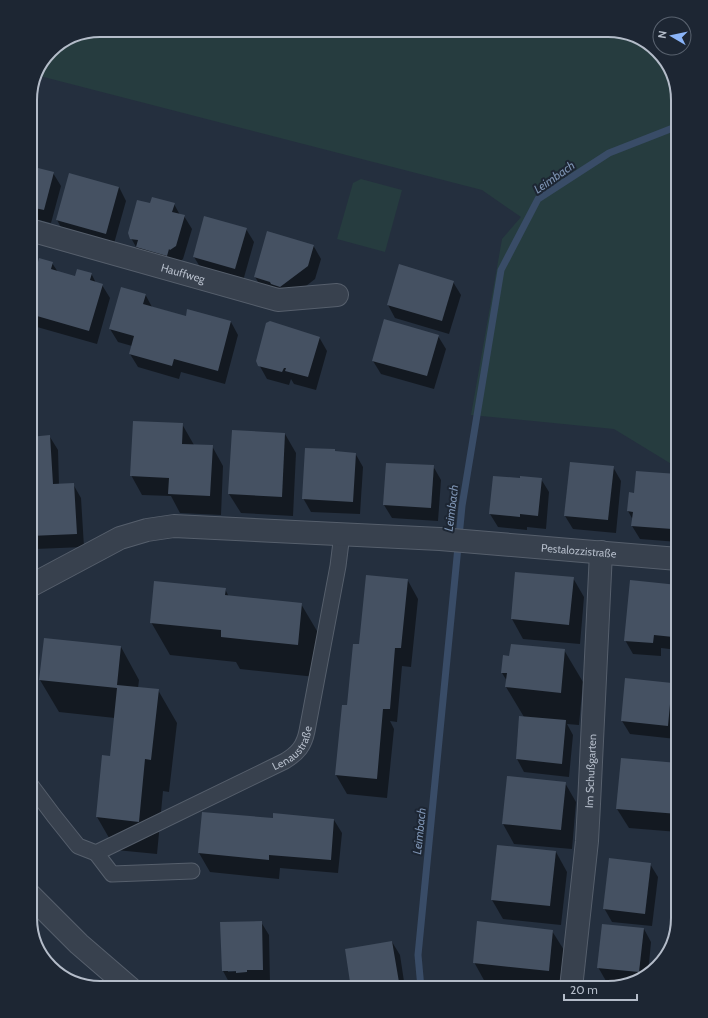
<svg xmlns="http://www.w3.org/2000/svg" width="708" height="1018" font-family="Cabin,sans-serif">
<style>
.green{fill:#263c3f}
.shadow{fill:#0007;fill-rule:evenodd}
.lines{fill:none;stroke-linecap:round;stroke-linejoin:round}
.stream{stroke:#394c67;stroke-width:7}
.building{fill:#455162}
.service-casing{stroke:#565f6c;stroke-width:17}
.minor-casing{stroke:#565f6c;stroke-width:24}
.tertiary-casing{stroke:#565f6c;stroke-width:24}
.service{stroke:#38414e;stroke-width:15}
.minor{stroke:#38414e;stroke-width:22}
.tertiary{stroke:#38414e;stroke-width:22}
.labels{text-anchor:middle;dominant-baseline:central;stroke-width:4;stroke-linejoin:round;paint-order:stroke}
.street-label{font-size:11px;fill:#b4bcc9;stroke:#1d2633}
.water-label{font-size:12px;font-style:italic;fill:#7c92b1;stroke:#1d2633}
.rim{fill:none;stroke:#b4bcc9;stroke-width:2}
</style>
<rect width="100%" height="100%" fill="#242f3e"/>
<g class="green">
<polygon points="100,30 612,30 647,42 669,65 678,100 678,468 614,429 471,415 502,239 521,217 482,190 36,75 37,69 54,48"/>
<polygon points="361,179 402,190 385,252 337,239 353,183"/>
</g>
<g class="shadow">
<polygon points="30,167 53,173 61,186 51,223 35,219 34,222 30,220"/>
<polygon points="119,187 126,201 113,247 64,233 57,220"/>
<polygon points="174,204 180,215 184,216 192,229 183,259 178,263 144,261 131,238"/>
<polygon points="246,229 254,242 243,281 202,270 194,257"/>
<polygon points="313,245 321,259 315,279 288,300 263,290 255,277"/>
<polygon points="52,263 58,272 76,278 91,273 96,283 102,285 110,298 97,344 30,325 30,265 38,267"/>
<polygon points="453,282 461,295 449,334 395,318 388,305"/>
<polygon points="145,294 152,307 187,317 188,310 231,322 238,335 225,384 181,372 179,379 138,367 130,354 132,346 118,342 110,329"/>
<polygon points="438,336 446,349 434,389 381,374 373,361"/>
<polygon points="319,337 327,351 316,390 294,384 291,379 289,385 267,379 257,361"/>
<polygon points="30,394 35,402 37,437 50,437 58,450 59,485 73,484 81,498 84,547 35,549 30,541"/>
<polygon points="182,424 194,445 212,446 223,466 221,515 180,513 171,496 142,495 131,475"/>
<polygon points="285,434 296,453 293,516 241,513 229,494"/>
<polygon points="355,453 363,467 360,514 311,512 303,498"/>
<polygon points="433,466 441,480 438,521 392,518 384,505"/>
<polygon points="613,467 621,481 616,533 573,529 565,516"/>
<polygon points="676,475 678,478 678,542 640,539 632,526 633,520 628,511 630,493 635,494"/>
<polygon points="521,479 541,479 549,492 546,529 527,527 527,530 498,527 490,514"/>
<polygon points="516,573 573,578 584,597 580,644 523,639 512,619"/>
<polygon points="407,579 418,599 411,667 402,666 397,722 390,721 394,729 387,798 347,794 336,775 348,706"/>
<polygon points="677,586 678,650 661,648 661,656 633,654 625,640"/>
<polygon points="225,589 229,597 301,604 320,636 316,677 240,669 236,662 170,655 151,622"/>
<polygon points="121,647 139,680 138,688 158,690 177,723 169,792 163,791 157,854 116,850 97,817 103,756 111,757 115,718 59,712 40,680"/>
<polygon points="564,650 583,682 579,725 567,724 573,735 569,777 524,772 517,759 524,717 506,687 507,681 502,673"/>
<polygon points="626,679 672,684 678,694 676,739 630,734 622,721"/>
<polygon points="678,764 678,832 629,828 617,809"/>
<polygon points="508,777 565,783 576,802 572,849 514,844 503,824"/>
<polygon points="273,819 334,820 342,833 338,873 280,868 279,879 210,872 199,853"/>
<polygon points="556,852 567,872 561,925 503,919 492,900"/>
<polygon points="650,864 658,877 652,926 612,922 604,908"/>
<path d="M261,922L269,935L270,983H254V985L244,986L243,984H230L223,971ZM228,970L241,971L228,972Z"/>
<polygon points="644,929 651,942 648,974 643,979 627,983 606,981 598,967"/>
<polygon points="552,931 564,950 559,988 541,988 485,982 474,962"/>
<polygon points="392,942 400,955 405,988 345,988"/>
</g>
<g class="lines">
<polyline class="stream" points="421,988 418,955 462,506 501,270 538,199 609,153 678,126"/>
</g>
<g class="building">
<polygon points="30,166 54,172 44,210 30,207"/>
<polygon points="69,173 119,187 106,234 56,220"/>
<polygon points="152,197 175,203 172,212 185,215 176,246 170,250 169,249 167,256 136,247 138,240 130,239 128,233 137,200 150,203"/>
<polygon points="204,216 247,228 235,269 193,257"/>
<polygon points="267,231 314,245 308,266 280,287 271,284 270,282 254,277"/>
<polygon points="39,258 53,262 51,269 75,276 77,269 92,273 90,280 103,284 89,331 30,314 30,264 37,266"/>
<polygon points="399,264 454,281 442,321 387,305"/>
<polygon points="121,287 146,294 143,304 186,316 187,309 231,321 218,371 174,359 172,366 129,354 134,336 109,329"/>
<polygon points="384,319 439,335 427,376 372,361"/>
<polygon points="270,321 320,337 308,377 285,371 286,368 284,368 282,372 258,366 256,361 266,323"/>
<polygon points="133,421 183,423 182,444 213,445 210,496 168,494 169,478 130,476"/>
<polygon points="232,430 285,433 282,497 228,494"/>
<polygon points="50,435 53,484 74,483 77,534 30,536 30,437"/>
<polygon points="305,448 335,449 335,451 356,453 353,502 302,499"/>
<polygon points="570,462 614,466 608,520 564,516"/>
<polygon points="386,463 434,465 431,508 383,505"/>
<polygon points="636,471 677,474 672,529 631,526 633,512 627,511 629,492 634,493"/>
<polygon points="493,476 520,478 520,476 542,478 538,516 520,514 520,517 489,514"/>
<polygon points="515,572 574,577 569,625 511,619"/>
<polygon points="366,575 408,579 401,648 395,648 390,709 383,709 377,779 335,775 342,705 347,705 353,644 359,644"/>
<polygon points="630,580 678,585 673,637 654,635 653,643 624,641"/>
<polygon points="154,581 226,588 225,595 302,603 298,645 221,637 221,630 150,623"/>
<polygon points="44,638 121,646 117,685 159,689 151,760 145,759 139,822 96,817 102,755 110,756 117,688 39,680"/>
<polygon points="511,644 565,649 561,693 505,687 507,673 501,673 503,655 509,656"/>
<polygon points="625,678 672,683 668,726 621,721"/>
<polygon points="519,716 566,720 562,764 516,759"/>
<polygon points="621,758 678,763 678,814 616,809"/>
<polygon points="507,776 566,782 561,830 502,824"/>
<polygon points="202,812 273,818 273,813 334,819 331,860 269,855 269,860 198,853"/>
<polygon points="497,845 556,851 550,906 491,900"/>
<polygon points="609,858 651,863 645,914 603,909"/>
<polygon points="262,921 263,970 247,970 247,972 236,973 236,971 222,971 220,922"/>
<polygon points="477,921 553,930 549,971 473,963"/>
<polygon points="602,924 644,928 639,972 597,968"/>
<polygon points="392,941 400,988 344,988 343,983 350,982 345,949"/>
</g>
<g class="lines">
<g class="service-casing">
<g id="service">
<path id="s1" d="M30,784L54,816L78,846L96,853L285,761C298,753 304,746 307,731L338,566L342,534"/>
<polyline points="96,853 112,874 192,871"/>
</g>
</g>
<g class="minor-casing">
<g id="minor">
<path id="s2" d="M30,230L278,300L337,295"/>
<path id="s3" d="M30,586L120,538L147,530L174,526L440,539L678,559"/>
<path id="s4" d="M571,988L587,841L589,804L601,552"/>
</g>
</g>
<g class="tertiary-casing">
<polyline id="tertiary" points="30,895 79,944 130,988"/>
</g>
<use href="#service" class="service"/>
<use href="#minor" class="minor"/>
<use href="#tertiary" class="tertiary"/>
</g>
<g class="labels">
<g class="street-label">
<text stroke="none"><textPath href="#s2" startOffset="159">Hauffweg</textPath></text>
<text stroke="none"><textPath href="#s3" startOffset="563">Pestalozzistraße</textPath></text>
<text stroke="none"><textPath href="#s1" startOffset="323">Lenaustraße</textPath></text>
<text stroke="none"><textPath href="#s4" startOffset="218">Im Schußgarten</textPath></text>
</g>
<g class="water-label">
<text transform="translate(554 177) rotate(-35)">Leimbach</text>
<text transform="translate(451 508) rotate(-83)">Leimbach</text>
<text transform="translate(419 831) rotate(-84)">Leimbach</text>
</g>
</g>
<path d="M0 0H708V1018H0ZM100 37H608A63 63 0 0 1 671 100V918A63 63 0 0 1 608 981H100A63 63 0 0 1 37 918V100A63 63 0 0 1 100 37Z" fill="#1d2633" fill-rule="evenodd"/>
<path class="rim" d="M100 37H608A63 63 0 0 1 671 100V918A63 63 0 0 1 608 981H100A63 63 0 0 1 37 918V100A63 63 0 0 1 100 37Z"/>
<g transform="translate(672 36) rotate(279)"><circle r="19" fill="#1d2633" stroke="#59626f"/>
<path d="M0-3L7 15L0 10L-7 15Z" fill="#8ab4f8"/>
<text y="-6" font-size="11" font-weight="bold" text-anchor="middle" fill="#b4bcc9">N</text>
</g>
<path d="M564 994v6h73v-6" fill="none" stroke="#b4bcc9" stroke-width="2"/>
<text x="570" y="994" font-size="12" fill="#b4bcc9" stroke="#1d2633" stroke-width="3" paint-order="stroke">20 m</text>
</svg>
